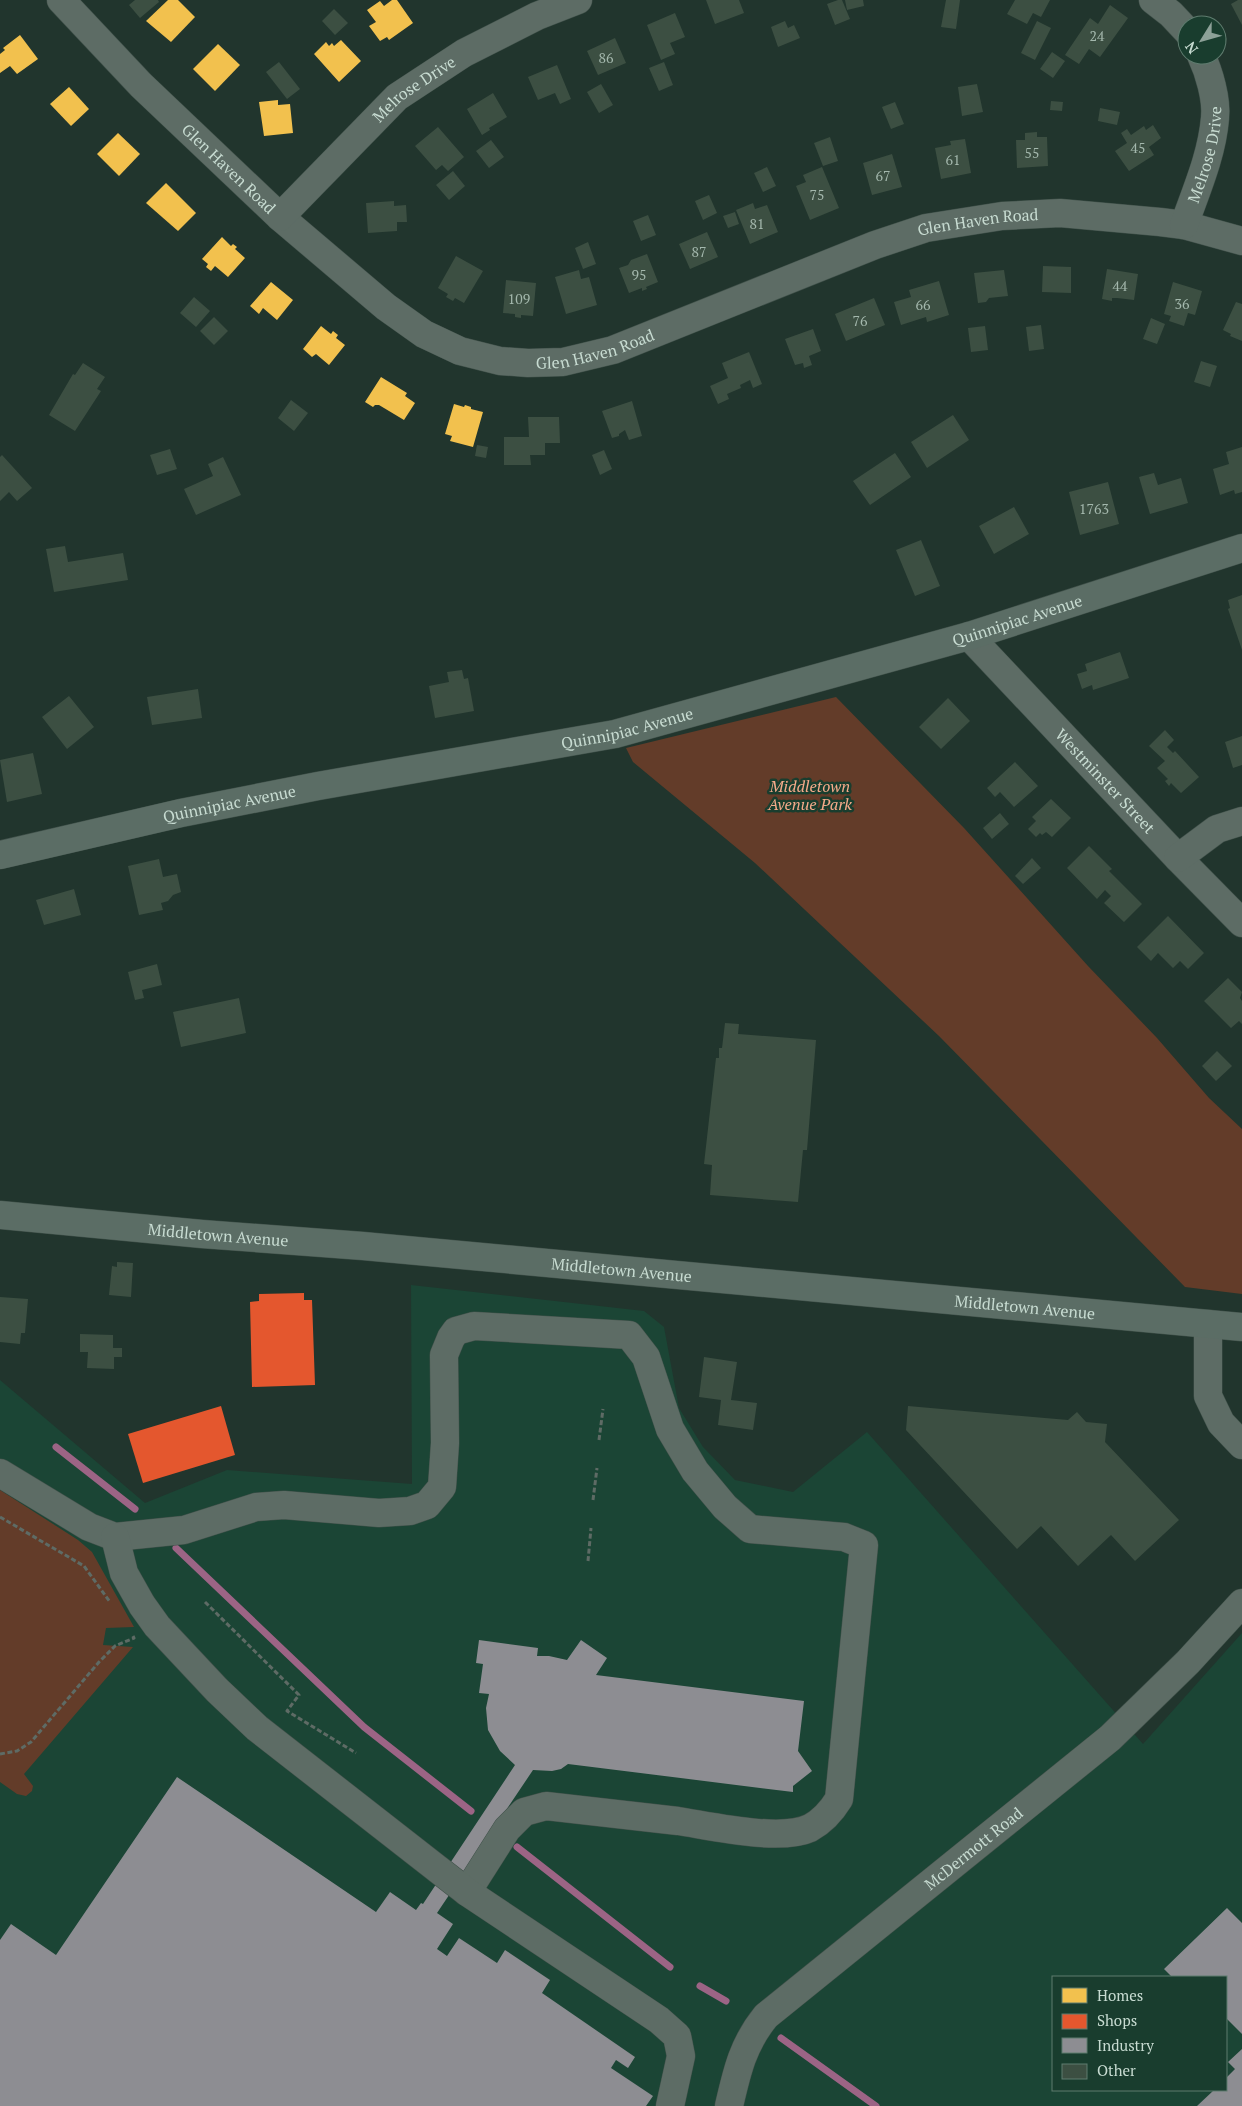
<svg xmlns="http://www.w3.org/2000/svg" width="1242" height="2106" font-family="'PT Serif',serif">
<style>
.built{fill:#1b4535;fill-rule:evenodd}
.green{fill:#633c29}
.homes{fill:#f2c14e}
.shops{fill:#e4572e}
.industry{fill:#8d8d92}
.lines{fill:none;stroke-linecap:round;stroke-linejoin:round}
.stream{stroke:#9c6485;stroke-width:7}
.building{fill:#3c4f42}
.minor-casing{stroke:#40514a;stroke-width:29}
.major-casing{stroke:#40514a;stroke-width:29}
.path{stroke:#5e6b65;stroke-width:3;stroke-dasharray:5 2.5;stroke-linecap:butt}
.minor{stroke:#5d6c65;stroke-width:28}
.major{stroke:#5b6d65;stroke-width:28}
.labels{text-anchor:middle;dominant-baseline:central;stroke-width:5;stroke-linejoin:round;paint-order:stroke}
.number-label{font-size:14px;fill:#a4b8ad}
.street-label{font-size:16px;fill:#c7dbd1;stroke:#193d2e}
.park-label{font-size:16px;font-style:italic;fill:#f5aa8a;stroke:#193d2e}
</style>
<rect width="100%" height="100%" fill="#21352d"/>
<path class="built" d="M411,1285L644,1311L664,1327L679,1408L703,1447L735,1480L793,1492L867,1432L1143,1744L1242,1633V2106H0V1380L145,1503L227,1470L412,1484ZM1053,1977H1226V2090H1053Z"/>
<g class="green">
<polygon points="836,697 964,828 1088,966 1157,1038 1209,1098 1242,1129 1242,1294 1185,1287 939,1036 755,863 633,762 626,748"/>
<polygon points="0,1490 78,1540 92,1552 134,1627 106,1628 103,1645 133,1647 24,1774 33,1786 32,1791 26,1796 17,1794 0,1782"/>
</g>
<g class="homes">
<polygon points="168,0 178,0 195,17 171,42 146,21"/>
<polygon points="392,0 397,0 413,23 389,40 387,37 380,41 369,26 376,22 367,10 380,1 384,6"/>
<polygon points="20,35 38,59 17,74 10,66 0,73 0,54 5,50 3,48"/>
<polygon points="341,40 361,61 339,82 314,54 326,42 329,46 332,43 334,46"/>
<polygon points="218,44 240,65 215,91 193,69"/>
<polygon points="69,87 89,109 71,126 50,104"/>
<polygon points="278,100 278,105 290,104 293,133 264,136 259,102"/>
<polygon points="118,133 140,154 119,176 97,154"/>
<polygon points="166,183 196,213 178,231 146,203"/>
<polygon points="222,237 231,246 233,244 237,247 235,249 245,258 228,277 215,266 211,271 206,267 208,264 202,259"/>
<polygon points="271,282 293,300 277,320 263,308 259,314 250,306"/>
<polygon points="321,326 331,334 333,331 338,335 336,338 345,345 329,365 316,354 312,357 303,349"/>
<polygon points="381,377 407,393 405,396 415,403 404,420 379,405 375,405 373,407 365,402"/>
<polygon points="454,404 464,407 465,405 471,407 471,409 483,412 473,447 450,441 452,436 445,434"/>
</g>
<g class="shops">
<polygon points="304,1293 304,1300 312,1300 315,1385 252,1387 250,1302 259,1301 259,1294"/>
<polygon points="221,1406 235,1455 143,1483 128,1434"/>
</g>
<g class="industry">
<polygon points="479,1640 538,1648 537,1656 549,1656 567,1660 581,1640 607,1658 596,1675 804,1701 798,1751 812,1771 793,1786 793,1792 568,1764 561,1769 552,1771 533,1770 437,1913 453,1924 437,1949 447,1956 459,1938 497,1963 505,1950 550,1980 542,1993 635,2057 628,2068 616,2060 611,2068 653,2096 646,2106 0,2106 0,1940 11,1924 56,1955 177,1777 376,1912 390,1892 416,1910 421,1903 423,1904 515,1765 500,1751 488,1730 486,1708 489,1694 479,1693 483,1664 476,1663"/>
<polygon points="1227,1908 1242,1923 1242,2034 1226,2018 1226,1977 1172,1977 1164,1969"/>
<polygon points="1242,2049 1242,2106 1197,2106 1214,2090 1226,2090 1226,2078 1235,2069 1228,2062"/>
</g>
<g class="lines">
<g class="stream">
<polyline points="56,1447 135,1509"/>
<polyline points="176,1548 364,1727 471,1811"/>
<polyline points="517,1847 670,1967"/>
<polyline points="700,1986 726,2001"/>
<polyline points="781,2038 876,2106"/>
</g>
</g>
<g class="building">
<polygon points="135,0 158,0 159,2 140,18 129,5"/>
<polygon points="706,0 739,0 744,13 715,24"/>
<polygon points="838,0 842,0 850,19 835,25 827,4"/>
<polygon points="845,0 863,0 864,6 847,10"/>
<polygon points="946,0 960,0 956,29 941,27"/>
<polygon points="1015,0 1050,0 1041,17 1033,13 1027,24 1007,14"/>
<polygon points="1238,0 1242,0 1242,25 1231,4"/>
<polygon points="1110,5 1128,18 1100,57 1089,49 1079,64 1065,55 1090,18 1098,24"/>
<polygon points="334,9 348,23 335,35 322,21"/>
<polygon points="675,13 685,37 670,43 675,54 661,60 647,25"/>
<polygon points="785,21 788,28 794,25 800,38 778,47 771,27"/>
<polygon points="1037,21 1051,28 1035,60 1021,53"/>
<polygon points="615,38 626,63 598,75 587,51"/>
<polygon points="1052,52 1065,61 1053,78 1040,69"/>
<polygon points="279,62 300,89 287,99 266,72"/>
<polygon points="664,62 673,85 659,91 649,68"/>
<polygon points="557,65 571,99 560,104 555,93 538,100 528,77"/>
<polygon points="601,84 613,105 599,113 587,92"/>
<polygon points="977,84 983,112 962,116 958,87"/>
<polygon points="493,93 507,117 489,128 490,130 482,135 467,109"/>
<polygon points="1051,101 1063,102 1062,111 1050,110"/>
<polygon points="895,102 904,124 891,129 882,107"/>
<polygon points="1100,108 1120,112 1117,125 1098,121"/>
<polygon points="1153,125 1161,138 1149,147 1154,155 1129,171 1115,151 1127,143 1121,133 1127,129 1131,135 1144,126 1146,130"/>
<polygon points="438,127 464,157 448,171 442,165 436,170 415,146"/>
<polygon points="1037,132 1037,137 1047,137 1048,166 1017,168 1016,140 1025,140 1025,133"/>
<polygon points="830,137 838,161 823,166 814,143"/>
<polygon points="965,139 971,173 941,179 935,148 951,145 950,141"/>
<polygon points="491,140 504,157 489,168 476,151"/>
<polygon points="892,154 902,187 872,195 863,163"/>
<polygon points="767,167 776,186 763,192 754,173"/>
<polygon points="822,167 839,208 810,220 796,186 806,182 803,175"/>
<polygon points="453,171 465,186 449,200 436,185"/>
<polygon points="709,195 717,213 703,220 695,201"/>
<polygon points="394,201 394,206 406,205 407,222 397,222 397,231 368,233 366,203"/>
<polygon points="753,203 755,209 767,205 778,232 750,244 736,210"/>
<polygon points="735,212 739,224 728,228 723,216"/>
<polygon points="648,215 656,235 641,241 633,221"/>
<polygon points="707,232 718,257 690,269 679,244"/>
<polygon points="588,242 596,264 583,269 575,248"/>
<polygon points="647,254 658,282 646,287 647,289 642,291 642,288 629,293 619,268 628,265 631,260"/>
<polygon points="456,256 483,271 464,303 455,298 453,301 446,297 448,294 438,288"/>
<polygon points="1043,266 1071,267 1071,293 1042,292"/>
<polygon points="1107,269 1138,274 1134,300 1117,298 1112,298 1112,301 1102,299"/>
<polygon points="579,270 581,279 589,277 597,305 566,314 555,277"/>
<polygon points="1004,270 1008,296 989,298 986,302 978,303 974,273"/>
<polygon points="506,280 536,283 533,316 521,315 521,318 515,317 515,314 503,313"/>
<polygon points="939,281 949,315 927,322 926,317 901,325 894,302 911,297 909,290"/>
<polygon points="1173,282 1202,291 1195,315 1188,313 1184,326 1169,321 1171,316 1164,314"/>
<polygon points="194,297 210,311 196,327 180,313"/>
<polygon points="874,298 885,325 846,341 835,314"/>
<polygon points="1236,302 1242,304 1242,341 1230,336 1231,334 1223,330"/>
<polygon points="214,317 228,331 214,345 200,331"/>
<polygon points="1151,318 1165,324 1157,344 1143,339"/>
<polygon points="1041,325 1044,349 1029,351 1026,327"/>
<polygon points="985,326 988,350 971,352 968,328"/>
<polygon points="813,329 821,351 809,356 812,365 804,368 803,363 795,365 785,339"/>
<polygon points="749,352 762,384 753,388 750,380 740,385 741,388 727,394 729,399 718,404 710,386 728,378 722,363"/>
<polygon points="1201,361 1217,366 1210,387 1194,382"/>
<polygon points="83,363 105,377 97,389 101,391 75,431 49,415 73,374 75,375"/>
<polygon points="291,400 308,413 294,431 278,418"/>
<polygon points="632,401 642,436 629,440 625,430 619,434 619,436 612,438 602,411"/>
<polygon points="953,415 969,440 927,468 911,442"/>
<polygon points="528,417 559,417 560,443 545,443 545,455 530,455 531,465 504,465 504,437 529,437"/>
<polygon points="477,445 488,447 486,458 475,456"/>
<polygon points="1242,447 1242,492 1235,494 1234,490 1220,495 1213,469 1229,464 1226,452"/>
<polygon points="170,449 177,469 157,475 150,455"/>
<polygon points="604,450 612,469 600,475 592,455"/>
<polygon points="895,453 911,477 870,505 853,481"/>
<polygon points="2,455 32,488 17,501 9,492 0,501 0,457"/>
<polygon points="223,457 241,495 196,515 184,489 213,476 208,464"/>
<polygon points="1154,473 1158,485 1181,478 1188,503 1150,514 1139,477"/>
<polygon points="1108,482 1119,524 1080,535 1069,492"/>
<polygon points="1014,507 1029,534 994,554 979,526"/>
<polygon points="921,540 940,586 915,596 896,550"/>
<polygon points="65,546 68,562 123,553 128,580 54,592 46,549"/>
<polygon points="1242,595 1242,650 1228,609 1230,608 1228,600"/>
<polygon points="1120,652 1129,678 1093,690 1092,685 1082,689 1077,674 1087,671 1085,664"/>
<polygon points="462,670 464,679 468,678 474,711 435,718 429,686 449,682 447,672"/>
<polygon points="198,689 202,718 152,725 147,697"/>
<polygon points="69,696 94,727 67,749 42,717"/>
<polygon points="948,698 970,721 941,749 919,727"/>
<polygon points="1165,730 1174,740 1167,747 1173,753 1175,751 1199,777 1181,793 1171,783 1169,786 1165,781 1168,779 1157,768 1165,761 1149,746"/>
<polygon points="1242,736 1242,765 1233,768 1225,742"/>
<polygon points="33,753 42,794 7,802 0,760"/>
<polygon points="1015,762 1038,786 1014,807 1000,792 995,797 987,788"/>
<polygon points="1051,799 1071,818 1052,837 1046,832 1042,835 1040,833 1036,837 1028,829 1036,821 1032,817"/>
<polygon points="1000,813 1009,824 992,839 983,828"/>
<polygon points="1089,846 1112,869 1109,871 1142,904 1124,922 1104,903 1111,896 1105,890 1097,899 1067,868"/>
<polygon points="1032,858 1041,868 1023,884 1015,876"/>
<polygon points="159,859 163,877 177,874 181,892 173,895 168,901 161,903 163,910 139,915 128,866"/>
<polygon points="74,889 81,915 44,925 36,900"/>
<polygon points="1168,916 1204,953 1188,969 1180,961 1173,968 1158,953 1151,961 1137,947"/>
<polygon points="157,964 162,985 142,990 144,998 135,1000 128,972"/>
<polygon points="1228,978 1242,992 1240,998 1242,1001 1242,1024 1239,1021 1231,1028 1204,1001"/>
<polygon points="239,998 246,1033 181,1047 173,1012"/>
<polygon points="725,1023 739,1024 738,1034 816,1040 807,1150 803,1150 798,1202 710,1195 712,1165 704,1164 716,1058 719,1058 719,1048 722,1048"/>
<polygon points="1217,1051 1232,1066 1216,1081 1202,1066"/>
<polygon points="117,1262 133,1263 131,1297 109,1295 112,1266 117,1267"/>
<polygon points="0,1297 28,1299 25,1333 21,1333 20,1344 0,1342"/>
<polygon points="80,1334 113,1335 113,1348 122,1348 122,1357 114,1357 114,1369 87,1368 88,1352 80,1352"/>
<polygon points="704,1357 737,1362 731,1400 757,1403 753,1430 718,1425 721,1400 699,1397"/>
<polygon points="908,1406 1068,1420 1077,1412 1086,1422 1107,1424 1105,1442 1179,1520 1135,1561 1111,1535 1078,1566 1041,1526 1017,1549 906,1430"/>
</g>
<g class="lines">
<g class="minor-casing">
<g id="minor">
<path id="s1" d="M61,0L141,85L280,217L386,307L424,334L460,351L500,361L528,363L563,362L613,350L875,245L926,228L1002,216L1060,213L1160,222L1184,225L1242,241"/>
<polyline points="1153,0 1171,14 1187,31"/>
<path id="s2" d="M280,217L397,97L464,53L537,16L578,0"/>
<path id="s3" d="M1184,225C1196,191 1212,155 1215,118C1217,99 1209,72 1201,55"/>
<path id="s4" d="M969,636L1178,858L1242,923"/>
<polyline points="1178,858 1217,829 1242,821"/>
<polyline points="1208,1324 1208,1396 1221,1423 1242,1445"/>
<path d="M0,1473L89,1527L115,1537L184,1530L256,1507L284,1505L379,1513L410,1511L427,1505L442,1487L445,1443L444,1355L451,1338L456,1331L474,1326L629,1335L646,1357L670,1429L695,1471L725,1507L750,1529L844,1537L864,1545L839,1799C831,1812 823,1821 810,1828C780,1842 711,1826 678,1821C634,1816 590,1811 546,1806L524,1812L507,1829L467,1892"/>
<polyline points="115,1537 124,1573 142,1605 157,1626 217,1690 257,1728 467,1892 659,2020 677,2036 681,2056 670,2106"/>
<path id="s5" d="M729,2106C737,2071 743,2044 766,2016L1110,1738L1188,1662L1242,1603"/>
</g>
</g>
<g class="major-casing">
<g id="major">
<path id="s6" d="M0,855L181,813L318,786L615,734L969,636L1242,548"/>
<path id="s7" d="M0,1215L202,1234L363,1246L1242,1327"/>
</g>
</g>
<g class="path">
<polyline points="599,1440 603,1409"/>
<polyline points="593,1500 597,1468"/>
<polyline points="0,1517 84,1566 110,1602"/>
<polyline points="588,1561 591,1528"/>
<polyline points="205,1602 299,1695 287,1711 356,1753"/>
<polyline points="0,1754 17,1751 31,1742 99,1662 115,1646 134,1638 133,1636"/>
</g>
<use href="#minor" class="minor"/>
<use href="#major" class="major"/>
</g>
<g class="labels">
<g class="number-label">
<text x="1097" y="35">24</text>
<text x="606" y="57">86</text>
<text x="1138" y="147">45</text>
<text x="1032" y="152">55</text>
<text x="953" y="159">61</text>
<text x="883" y="175">67</text>
<text x="817" y="194">75</text>
<text x="757" y="223">81</text>
<text x="699" y="251">87</text>
<text x="639" y="274">95</text>
<text x="1120" y="285">44</text>
<text x="519" y="298">109</text>
<text x="1182" y="303">36</text>
<text x="923" y="304">66</text>
<text x="860" y="320">76</text>
<text x="1094" y="508">1763</text>
</g>
<g class="street-label">
<text stroke="none"><textPath href="#s2" startOffset="186">Melrose Drive</textPath></text>
<text stroke="none"><textPath href="#s3" startOffset="74">Melrose Drive</textPath></text>
<text stroke="none"><textPath href="#s1" startOffset="238">Glen Haven Road</textPath></text>
<text stroke="none"><textPath href="#s1" startOffset="1078">Glen Haven Road</textPath></text>
<text stroke="none"><textPath href="#s1" startOffset="672">Glen Haven Road</textPath></text>
<text stroke="none"><textPath href="#s6" startOffset="1045">Quinnipiac Avenue</textPath></text>
<text stroke="none"><textPath href="#s6" startOffset="640">Quinnipiac Avenue</textPath></text>
<text stroke="none"><textPath href="#s4" startOffset="199">Westminster Street</textPath></text>
<text stroke="none"><textPath href="#s6" startOffset="235">Quinnipiac Avenue</textPath></text>
<text stroke="none"><textPath href="#s7" startOffset="219">Middletown Avenue</textPath></text>
<text stroke="none"><textPath href="#s7" startOffset="624">Middletown Avenue</textPath></text>
<text stroke="none"><textPath href="#s7" startOffset="1029">Middletown Avenue</textPath></text>
<text stroke="none"><textPath href="#s5" startOffset="365">McDermott Road</textPath></text>
</g>
<g class="park-label">
<text x="810" y="786">Middletown<tspan x="810" dy="18">Avenue Park</tspan></text>
</g>
</g>
<rect x="1052" y="1976" width="175" height="115" fill="#193d2e" stroke="#5f7c6f"/>
<rect x="1062" y="1988" width="25" height="15" fill="#f2c14e" stroke="#5f7c6f"/>
<text x="1097" y="2001" font-size="15" fill="#c7dbd1">Homes</text>
<rect x="1062" y="2014" width="25" height="15" fill="#e4572e" stroke="#5f7c6f"/>
<text x="1097" y="2026" font-size="15" fill="#c7dbd1">Shops</text>
<rect x="1062" y="2038" width="25" height="15" fill="#8d8d92" stroke="#5f7c6f"/>
<text x="1097" y="2051" font-size="15" fill="#c7dbd1">Industry</text>
<rect x="1062" y="2064" width="25" height="15" fill="#3c4f42" stroke="#5f7c6f"/>
<text x="1097" y="2076" font-size="15" fill="#c7dbd1">Other</text>
<g transform="translate(1202 40) rotate(233)"><circle r="24" fill="#193d2e" stroke="#5f7c6f"/>
<path d="M0-4L9 19L0 12L-9 19Z" fill="#8da198"/>
<text y="-8" font-size="14" font-weight="bold" text-anchor="middle" fill="#c7dbd1">N</text>
</g>
</svg>
